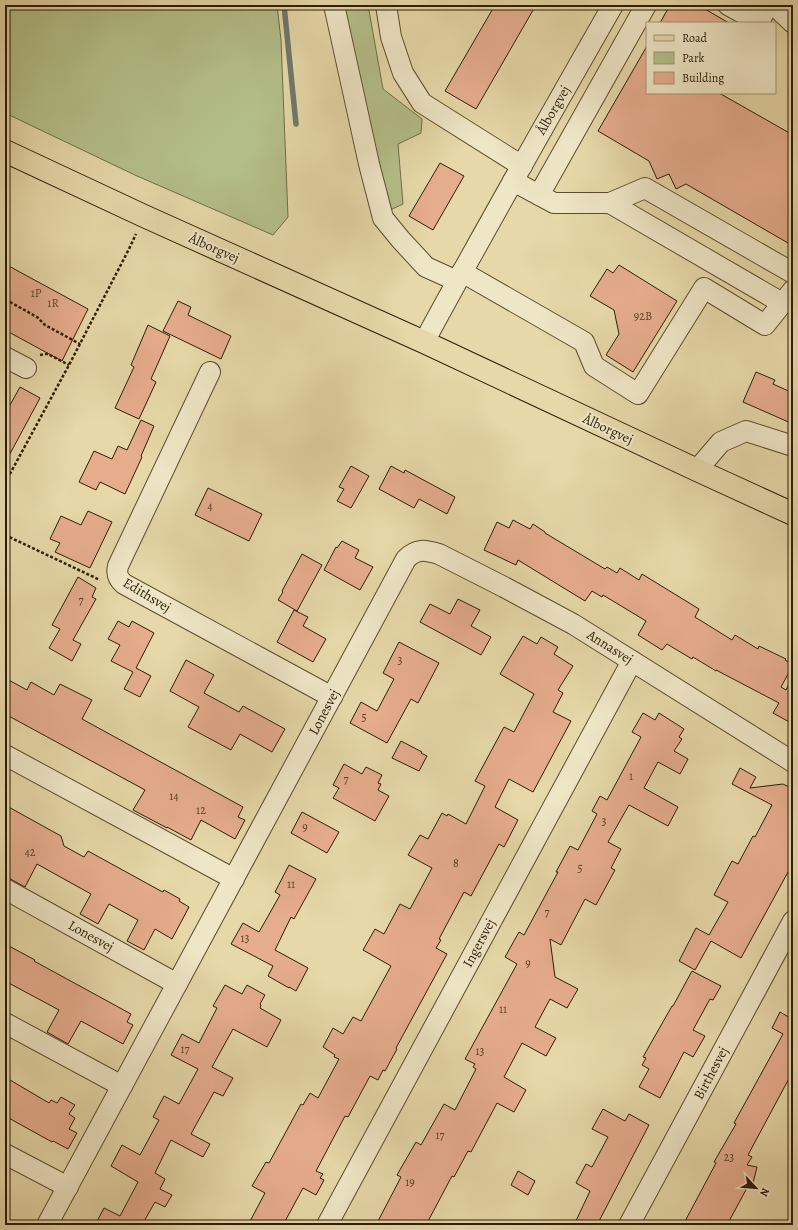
<svg xmlns="http://www.w3.org/2000/svg" width="798" height="1230" font-family="Alegreya,serif">
<style>
.green{fill:#b4bf88;stroke:#706e47}
.lines{fill:none;stroke-linecap:round;stroke-linejoin:round}
.stream{stroke:#6e796e;stroke-width:5.5}
.building{fill:#e6ad8d;stroke:#2d1d06}
.minor-casing{stroke:#5b4c2e;stroke-width:22}
.major-casing{stroke:#2d1d06;stroke-width:24}
.path{stroke:#2d1d06;stroke-width:2.5;stroke-dasharray:3 2;stroke-linecap:butt}
.minor{stroke:#efe6c6;stroke-width:20}
.major{stroke:#e6d8a8;stroke-width:22}
.labels{text-anchor:middle;dominant-baseline:central;stroke-width:4;stroke-linejoin:round;paint-order:stroke}
.number-label{font-size:12px;fill:#5b4128}
.street-label{font-size:14px;fill:#2d1d06;stroke:#efe6c6}
</style>
<rect width="100%" height="100%" fill="#e6d8a8"/>
<filter id="stains"><feTurbulence type="fractalNoise" baseFrequency=".005" numOctaves="4"/><feColorMatrix values="0 0 0 0 .2 0 0 0 0 .09 0 0 0 0 .02 0 0 0 .5 -.17"/></filter>
<radialGradient id="worn" r=".72"><stop offset=".6" stop-color="#630" stop-opacity="0"/><stop offset="1" stop-color="#630" stop-opacity=".3"/></radialGradient>
<g class="green">
<polygon points="5,5 277,5 281,40 288,217 273,235 137,176 5,113"/>
<polygon points="343,5 368,5 383,89 422,119 421,133 398,144 403,204 388,211"/>
</g>
<g class="lines">
<polyline class="stream" points="284,5 296,124"/>
</g>
<g class="building">
<polygon points="495,5 536,5 476,109 445,91"/>
<polygon points="670,5 698,5 729,23 660,23"/>
<polygon points="647,46 647,93 719,93 793,135 793,235 788,243 686,184 676,189 669,174 657,179 649,161 598,131"/>
<polygon points="440,163 464,176 433,230 409,216"/>
<polygon points="5,264 88,309 62,361 5,330"/>
<polygon points="619,265 677,301 633,372 606,355 619,334 614,310 590,296 607,269 613,273"/>
<polygon points="178,301 191,307 188,315 231,336 221,359 163,331"/>
<polygon points="148,325 170,336 151,379 156,382 139,419 115,408 134,367 131,365"/>
<polygon points="756,372 775,380 773,384 793,393 793,424 743,402"/>
<polygon points="20,387 40,398 5,463 5,414"/>
<polygon points="141,420 154,426 141,456 142,457 125,494 100,482 96,490 79,482 94,451 112,459 118,446 127,450"/>
<polygon points="351,466 369,476 351,508 337,501 344,489 339,487"/>
<polygon points="391,466 404,473 405,470 455,497 447,514 419,499 414,508 379,489"/>
<polygon points="208,488 262,514 249,541 195,515"/>
<polygon points="88,511 112,522 90,568 55,552 60,543 50,539 61,516 81,525"/>
<polygon points="513,520 530,529 533,524 545,532 545,533 605,569 607,567 617,573 620,568 639,580 642,574 699,609 695,617 732,640 735,635 758,649 759,646 786,659 785,660 793,665 781,687 786,690 793,676 793,724 773,713 779,703 716,670 716,671 693,657 692,659 667,644 662,650 638,635 646,621 603,595 602,597 592,591 585,601 518,560 516,565 484,550 497,522 509,528"/>
<polygon points="342,541 359,550 355,558 373,567 360,590 324,570 336,547 337,548"/>
<polygon points="302,554 322,565 297,611 278,600 283,592 282,591"/>
<polygon points="78,577 96,588 92,597 96,599 73,640 81,644 72,661 49,648 60,629 52,625"/>
<polygon points="458,599 480,610 471,626 491,637 481,655 420,622 430,604 450,614"/>
<polygon points="294,610 308,617 303,626 326,639 313,662 277,642"/>
<polygon points="118,621 129,627 132,621 154,633 136,668 151,676 140,697 124,689 133,672 111,661 120,645 108,639"/>
<polygon points="523,636 537,644 541,637 558,647 554,654 573,666 558,690 563,693 553,712 571,721 533,792 509,779 495,807 518,820 504,847 499,844 471,896 464,892 439,939 441,940 436,948 447,954 396,1048 397,1049 385,1071 383,1070 378,1080 370,1076 348,1117 345,1116 316,1171 323,1174 320,1178 324,1180 316,1195 303,1188 283,1225 248,1225 265,1193 252,1186 266,1162 269,1163 301,1104 303,1105 310,1093 318,1098 339,1059 334,1057 335,1055 323,1047 333,1028 343,1034 353,1017 361,1021 391,966 363,950 375,929 384,934 400,904 410,909 432,868 408,855 420,835 428,839 442,813 447,816 448,814 466,824 485,786 475,781 504,727 514,732 534,694 500,674"/>
<polygon points="399,642 439,663 418,703 411,699 387,743 350,723 361,702 377,711 394,679 383,673"/>
<polygon points="186,660 214,675 204,693 239,712 243,706 285,729 272,752 240,734 231,750 188,727 199,707 170,691"/>
<polygon points="5,678 27,690 31,682 54,695 60,684 92,700 82,719 243,807 238,817 245,820 235,839 201,820 191,840 167,827 167,828 133,810 145,790 5,714"/>
<polygon points="643,713 655,720 659,713 684,729 679,737 682,739 674,751 688,759 680,774 658,762 644,788 678,807 668,826 629,805 608,842 621,849 611,868 615,870 596,905 585,899 561,945 550,939 555,977 578,989 567,1008 550,999 535,1027 556,1038 546,1056 522,1043 504,1077 526,1090 514,1112 497,1103 471,1152 468,1151 454,1177 452,1176 426,1225 376,1225 401,1177 397,1175 416,1142 421,1145 444,1104 455,1110 476,1069 473,1067 475,1064 465,1059 517,964 505,957 519,932 524,935 558,872 556,872 570,846 578,850 597,814 592,811 600,796 607,800 641,737 632,732"/>
<polygon points="401,741 422,752 421,753 427,756 419,771 392,758"/>
<polygon points="344,764 362,774 366,767 382,775 378,783 381,784 378,790 389,796 375,821 333,798 339,788 333,785"/>
<polygon points="740,768 756,777 750,788 783,784 793,789 793,863 741,958 711,941 695,970 679,961 696,928 709,935 728,902 714,895 732,861 738,864 753,836 755,837 772,805 732,784"/>
<polygon points="5,805 61,836 64,846 84,857 88,851 159,890 163,892 164,890 180,899 179,901 189,907 172,939 155,929 144,950 127,941 138,920 109,904 98,924 80,914 91,894 37,864 25,887 5,876"/>
<polygon points="302,812 339,832 327,853 291,833"/>
<polygon points="289,865 316,879 294,919 291,917 275,950 308,968 296,991 289,987 289,988 268,976 273,966 231,944 243,923 259,932 280,895 275,892"/>
<polygon points="9,946 35,960 34,961 131,1014 127,1022 133,1025 123,1044 81,1021 68,1044 47,1032 59,1010 5,981 5,955"/>
<polygon points="692,971 721,986 713,1000 710,999 693,1030 705,1036 693,1057 684,1052 660,1098 639,1087 649,1069 642,1065 646,1058 643,1057 672,1006 673,1006"/>
<polygon points="225,985 242,994 247,985 265,995 260,1004 261,1005 260,1008 281,1020 267,1047 233,1029 212,1067 233,1078 223,1096 214,1092 191,1134 210,1144 203,1157 171,1140 155,1173 165,1179 160,1189 172,1195 165,1207 155,1202 142,1225 95,1225 104,1208 120,1216 138,1182 111,1166 122,1145 140,1155 159,1120 153,1117 164,1096 179,1104 198,1069 171,1055 182,1034 199,1043 217,1008 213,1006"/>
<polygon points="780,1012 792,1019 793,1016 793,1071 748,1155 752,1157 747,1165 757,1167 752,1187 748,1186 727,1225 683,1225 716,1163 714,1162 736,1124 734,1123 783,1034 772,1028"/>
<polygon points="5,1077 49,1103 51,1100 57,1103 61,1097 75,1105 69,1114 75,1118 69,1129 77,1133 68,1149 53,1141 52,1142 5,1116"/>
<polygon points="603,1109 625,1121 629,1114 649,1125 597,1225 574,1225 590,1191 576,1183 586,1164 592,1167 608,1137 592,1129"/>
<polygon points="518,1171 535,1181 528,1195 511,1185"/>
</g>
<g class="lines">
<g class="minor-casing">
<g id="minor">
<polyline points="334,5 369,164 383,218 401,240 426,267 457,281"/>
<polyline points="386,5 391,37 403,73 422,103 522,166"/>
<polyline points="728,5 759,22 768,5"/>
<polyline points="774,5 793,23"/>
<polyline points="513,181 554,203 610,203 645,188 793,273"/>
<polyline points="539,195 646,5"/>
<polyline points="610,203 782,303"/>
<polyline points="462,272 584,342 594,366 638,394 704,288 765,325 793,290"/>
<path d="M424,342C485,229 549,117 613,5"/>
<polyline points="5,357 26,368"/>
<path d="M210,372L118,566C116,574 118,579 124,584L332,697"/>
<polyline points="697,470 721,442 746,431 793,446"/>
<polyline points="5,755 234,879"/>
<polyline points="5,889 177,984"/>
<polyline points="5,1023 122,1086"/>
<polyline points="5,1154 68,1187"/>
<path d="M47,1225L406,559C417,548 425,550 439,554L504,587L573,624L793,762"/>
<polyline points="327,1225 632,661"/>
<polyline points="629,1225 793,921"/>
</g>
</g>
<g class="major-casing">
<polyline id="major" points="5,151 144,216 424,342 697,470 793,514"/>
</g>
<g class="path">
<polyline points="5,303 10,302 37,317 45,325 80,344"/>
<polyline points="40,355 45,354 48,354 69,365"/>
<polyline points="5,483 69,365 129,249 136,234"/>
<polyline points="5,535 100,580"/>
</g>
<use href="#minor" class="minor"/>
<use href="#major" class="major"/>
</g>
<g class="labels">
<g class="number-label">
<text x="36" y="293">1P</text>
<text x="53" y="303">1R</text>
<text x="643" y="316">92B</text>
<text x="210" y="506">4</text>
<text x="81" y="600">7</text>
<text x="400" y="660">3</text>
<text x="364" y="717">5</text>
<text x="631" y="776">1</text>
<text x="346" y="779">7</text>
<text x="174" y="796">14</text>
<text x="201" y="810">12</text>
<text x="604" y="821">3</text>
<text x="305" y="827">9</text>
<text x="30" y="852">42</text>
<text x="456" y="863">8</text>
<text x="580" y="868">5</text>
<text x="291" y="884">11</text>
<text x="547" y="912">7</text>
<text x="245" y="938">13</text>
<text x="528" y="963">9</text>
<text x="503" y="1009">11</text>
<text x="185" y="1049">17</text>
<text x="480" y="1051">13</text>
<text x="440" y="1135">17</text>
<text x="729" y="1157">23</text>
<text x="410" y="1182">19</text>
</g>
<g class="street-label">
<text transform="translate(553 110) rotate(-60)">Ålborgvej</text>
<text transform="translate(214 248) rotate(24)">Ålborgvej</text>
<text transform="translate(608 429) rotate(25)">Ålborgvej</text>
<text transform="translate(147 595) rotate(31)">Edithsvej</text>
<text transform="translate(610 647) rotate(32)">Annasvej</text>
<text transform="translate(324 712) rotate(-62)">Lonesvej</text>
<text transform="translate(91 936) rotate(29)">Lonesvej</text>
<text transform="translate(479 943) rotate(-62)">Ingersvej</text>
<text transform="translate(711 1073) rotate(-62)">Birthesvej</text>
</g>
</g>
<rect width="798" height="1230" fill="none" stroke="#e6d8a8" stroke-width="20"/>
<rect x="6" y="6" width="786" height="1218" fill="none" stroke="#2d1d06" stroke-width="2"/>
<rect x="10" y="10" width="778" height="1210" fill="none" stroke="#2d1d06"/>
<rect x="646" y="22" width="130" height="72" fill="#efe6c6" stroke="#a19679"/>
<rect x="654" y="35" width="20" height="6" fill="#e6d8a8" stroke="#a19679"/>
<text x="682" y="42" font-size="12" fill="#2d1d06">Road</text>
<rect x="654" y="52" width="20" height="12" fill="#b4bf88" stroke="#a19679"/>
<text x="682" y="62" font-size="12" fill="#2d1d06">Park</text>
<rect x="654" y="72" width="20" height="12" fill="#e6ad8d" stroke="#a19679"/>
<text x="682" y="82" font-size="12" fill="#2d1d06">Building</text>
<g transform="translate(756 1188) rotate(116)" stroke="#efe6c6" stroke-width="3" paint-order="stroke">
<path d="M0-3L7 15L0 10L-7 15Z" fill="#2d1d06"/>
<text y="-6" font-size="11" font-weight="bold" text-anchor="middle" fill="#2d1d06">N</text>
</g>
<rect width="100%" height="100%" filter="url(#stains)"/>
<rect width="100%" height="100%" fill="url(#worn)"/>
</svg>
